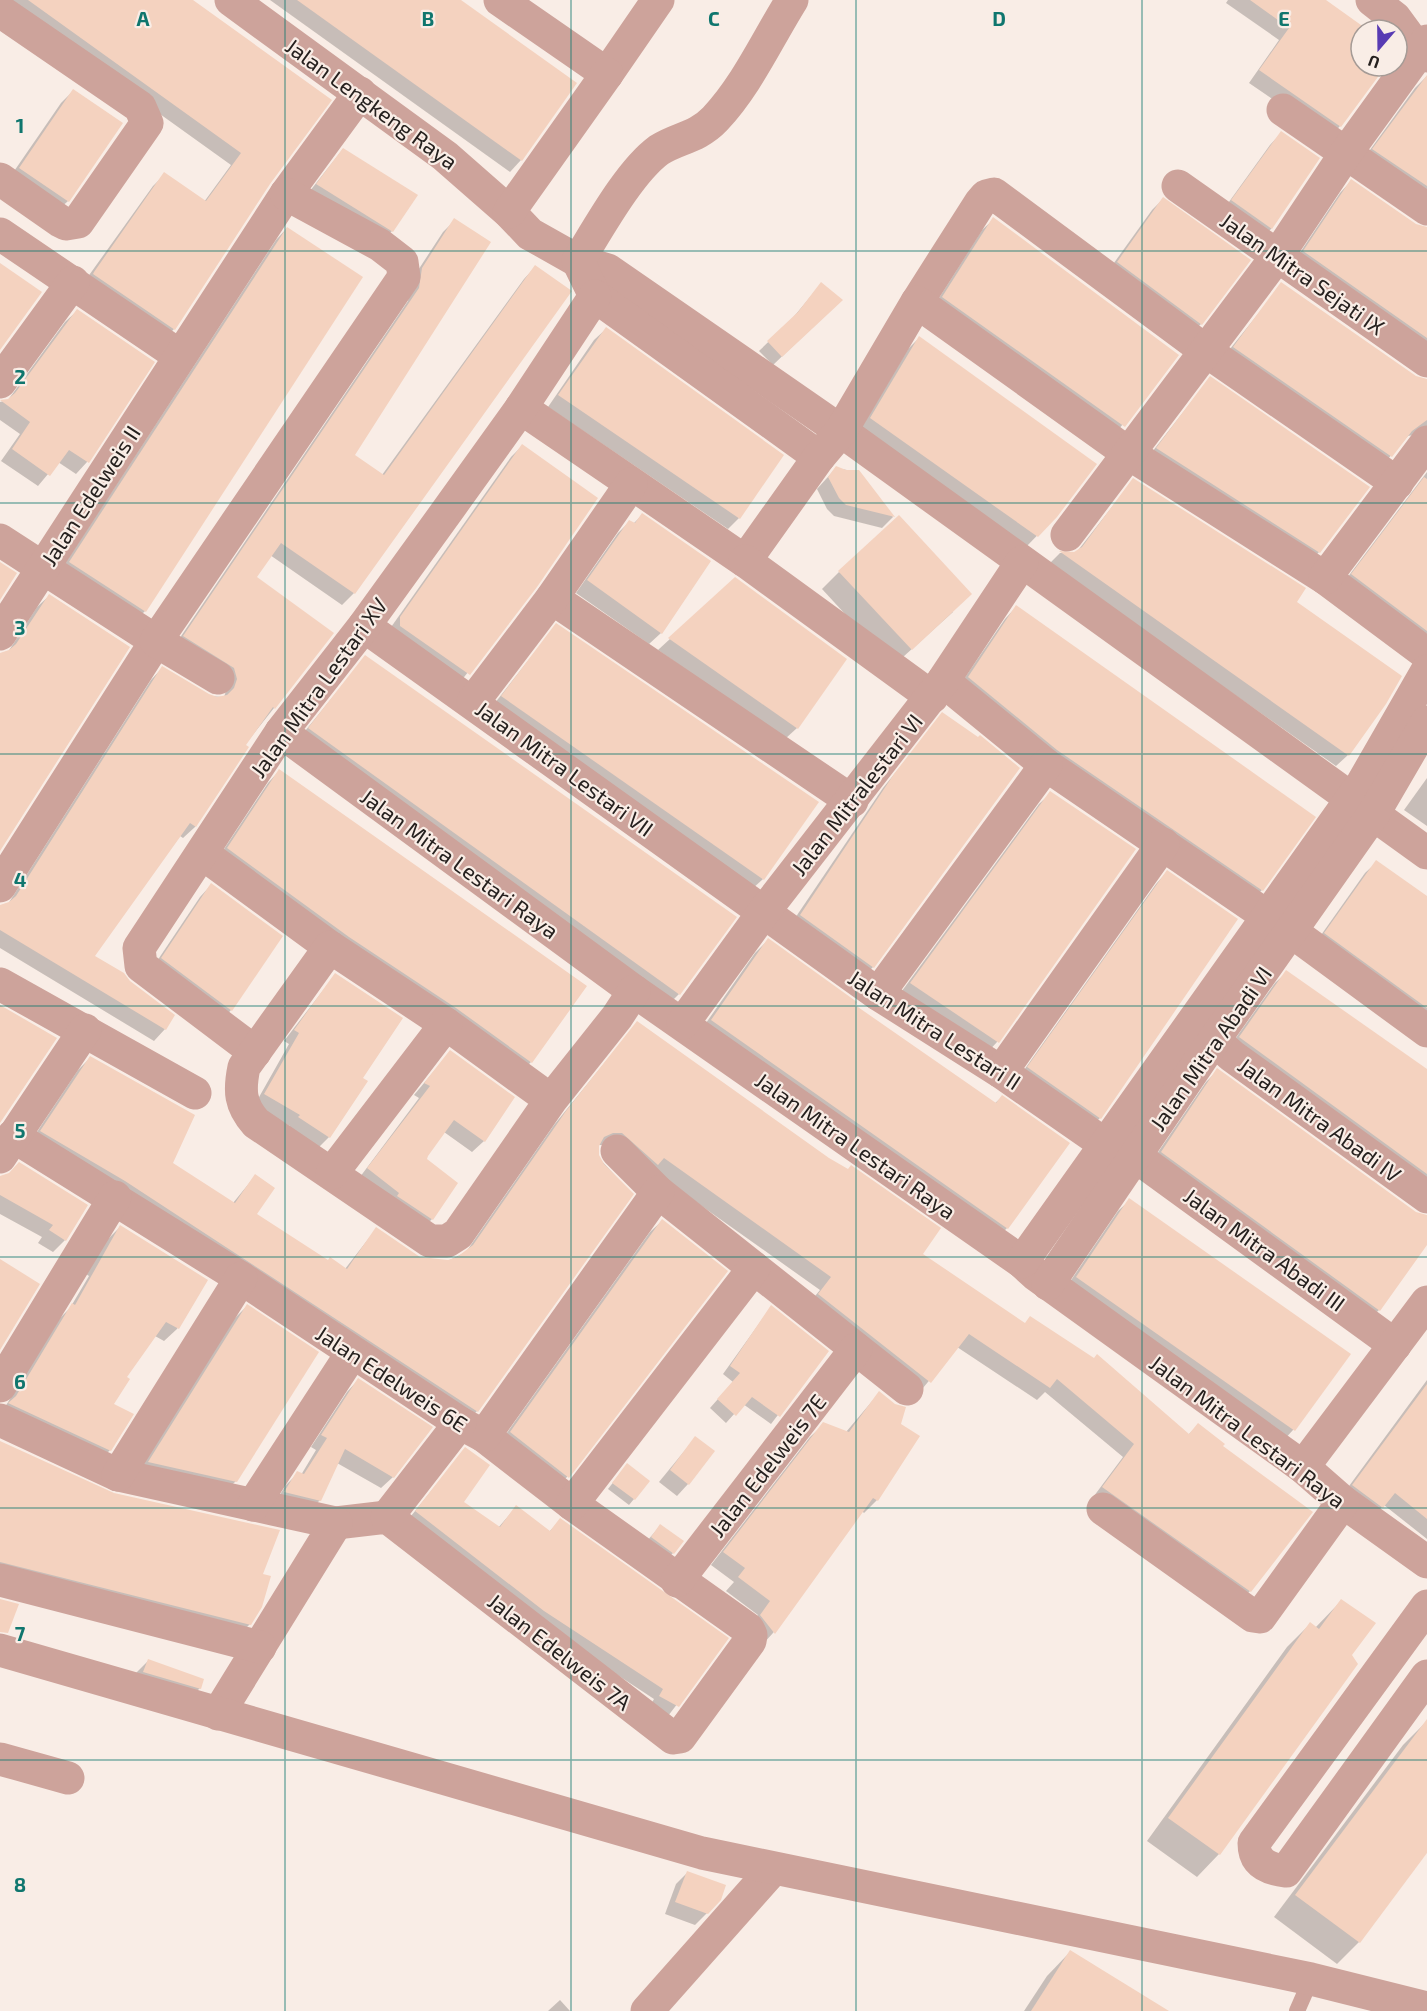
<svg xmlns="http://www.w3.org/2000/svg" width="1427" height="2011" font-family="'Exo 2',sans-serif">
<style>
.shadow{fill:#0003}
.building{fill:#f4d2bf}
.lines{fill:none;stroke-linecap:round;stroke-linejoin:round}
.service{stroke:#cda39b;stroke-width:16}
.minor{stroke:#cda39b;stroke-width:33}
.tertiary{stroke:#cda39b;stroke-width:33}
.grid{fill:none;stroke:#0f766e;stroke-width:1.5;stroke-opacity:0.55}
.labels{text-anchor:middle;dominant-baseline:central;stroke-width:4.5;stroke-linejoin:round;paint-order:stroke}
.street-label{font-size:22px;fill:#26211f;stroke:#f9ede6}
.grid-label{font-size:20px;text-anchor:middle;font-weight:bold;fill:#0f766e;stroke:#f9ede6;stroke-width:4.5;stroke-linejoin:round;paint-order:stroke}
</style>
<rect width="100%" height="100%" fill="#f9ede6"/>
<g class="shadow">
<polygon points="1,0 191,0 269,183 174,329 162,341 82,285 153,186 165,174 204,202 231,165"/>
<polygon points="270,0 459,0 521,160 510,172"/>
<polygon points="1228,0 1323,0 1364,30 1361,30 1361,66 1384,66 1340,126 1329,138 1249,83 1279,40 1226,3"/>
<polygon points="1427,76 1427,206 1362,161 1415,88"/>
<polygon points="73,91 68,201 56,212 8,180 61,103"/>
<polygon points="1281,133 1318,159 1271,229 1260,240 1221,213 1270,145"/>
<polygon points="343,149 392,231 380,242 306,196"/>
<polygon points="1351,181 1416,226 1427,229 1427,358 1293,263 1340,193"/>
<polygon points="1163,199 1201,324 1189,335 1106,274 1152,210"/>
<polygon points="994,219 1177,355 1112,438 932,309 982,230"/>
<polygon points="455,220 352,455 382,475 524,279 535,267 570,292 354,593 342,605 270,555 255,577 274,708 244,746 246,748 195,827 183,838 180,836 93,956 165,1029 154,1041 0,948 0,906 8,904 151,680 162,668 208,696 224,697 226,691 173,648 408,301 411,281 443,232"/>
<polygon points="287,228 361,277 145,611 133,623 58,574 276,240"/>
<polygon points="821,284 841,300 773,365 759,351 791,320"/>
<polygon points="1282,284 1416,378 1427,381 1427,439 1418,434 1408,436 1380,468 1222,359"/>
<polygon points="77,311 153,362 87,462 76,474 58,462 38,486 1,461 20,434 0,420 0,402 8,400 65,322"/>
<polygon points="606,329 739,518 728,529 548,407 594,340"/>
<polygon points="919,338 1056,516 1026,547 860,430 908,349"/>
<polygon points="1210,378 1319,552 1308,564 1145,461"/>
<polygon points="522,446 536,586 457,686 389,630 511,457"/>
<polygon points="836,468 858,472 893,517 882,528 834,516 827,509 817,489"/>
<polygon points="1427,472 1427,633 1417,643 1341,586"/>
<polygon points="1133,480 1295,602 1348,755 1336,766 1049,564 1060,553 1076,553"/>
<polygon points="642,515 661,633 649,644 576,593 618,533 629,522 633,524"/>
<polygon points="839,572 953,612 893,666 822,589"/>
<polygon points="735,579 797,728 785,739 658,650"/>
<polygon points="49,596 0,848 0,654 8,652 37,607"/>
<polygon points="1016,607 1262,890 1250,901 957,689 1005,619"/>
<polygon points="556,625 763,879 751,890 491,708"/>
<polygon points="365,657 679,994 667,1006 297,741"/>
<polygon points="943,714 978,739 873,967 861,979 789,927 883,788"/>
<polygon points="279,771 531,1062 519,1074 216,861 268,783"/>
<polygon points="1427,778 1427,826 1404,810"/>
<polygon points="1051,793 997,1042 986,1054 899,995 1039,804"/>
<polygon points="1377,862 1427,897 1427,1028 1314,945 1365,873"/>
<polygon points="1167,872 1100,1118 1088,1129 1017,1080 1156,884"/>
<polygon points="211,885 281,936 231,1010 220,1022 151,970 200,897"/>
<polygon points="768,940 853,1006 994,1104 1002,1097 1007,1228 995,1241 699,1033 755,953"/>
<polygon points="1287,972 1427,1071 1427,1194 1228,1049 1275,983"/>
<polygon points="335,975 361,1078 329,1137 318,1148 289,1128 290,1126 254,1106 289,1044 284,1041"/>
<polygon points="637,1023 921,1254 1188,1435 1198,1425 1250,1591 1238,1603 1091,1500 1123,1457 1045,1392 1037,1400 957,1347 918,1394 806,1307 820,1290 651,1170 610,1145 598,1145 598,1157 632,1194 477,1411 465,1423 29,1144 78,1070 90,1058 171,1164 233,1203 255,1176 255,1214 328,1262 345,1269 376,1229 420,1258 448,1261 466,1252 554,1125"/>
<polygon points="450,1052 484,1141 472,1152 444,1132 425,1159 456,1183 432,1219 420,1231 357,1181 419,1098 414,1095"/>
<polygon points="1218,1070 1415,1214 1427,1217 1427,1243 1379,1310 1367,1321 1150,1164 1206,1082"/>
<polygon points="19,1164 65,1240 53,1252 38,1243 42,1237 0,1214 0,1177 8,1176"/>
<polygon points="1130,1200 1348,1354 1293,1430 1282,1442 1065,1289 1118,1211"/>
<polygon points="662,1221 567,1477 556,1488 499,1444 650,1232"/>
<polygon points="120,1227 206,1280 177,1329 164,1341 155,1336 125,1378 111,1404 110,1450 97,1463 5,1407 60,1318 70,1308 89,1276 86,1274 107,1240"/>
<polygon points="247,1306 236,1481 220,1496 134,1477 232,1321"/>
<polygon points="771,1307 827,1351 771,1424 743,1404 726,1423 710,1408 733,1382 723,1374"/>
<polygon points="358,1380 393,1477 381,1488 337,1463 320,1500 308,1512 274,1504 286,1485 298,1473 301,1475 316,1450 311,1447 347,1392"/>
<polygon points="1427,1380 1427,1539 1384,1505 1371,1518 1341,1497"/>
<polygon points="879,1393 877,1500 864,1513 862,1511 773,1633 761,1646 748,1629 758,1615 726,1591 734,1582 711,1565 810,1437 824,1424 846,1432"/>
<polygon points="695,1438 688,1484 677,1496 659,1482"/>
<polygon points="0,1442 261,1575 250,1624 237,1637 0,1576"/>
<polygon points="465,1449 462,1503 498,1528 516,1507 549,1532 560,1520 727,1639 668,1716 650,1706 654,1699 534,1620 407,1521"/>
<polygon points="622,1471 634,1499 629,1505 608,1489"/>
<polygon points="660,1526 673,1553 662,1564 640,1549"/>
<polygon points="1341,1601 1350,1655 1219,1854 1197,1877 1147,1841 1287,1647 1310,1624 1315,1628"/>
<polygon points="148,1661 200,1688 188,1700 136,1673"/>
<polygon points="1425,1723 1427,1851 1359,1942 1337,1964 1274,1917 1403,1745"/>
<polygon points="687,1873 707,1913 695,1925 665,1914 676,1884"/>
<polygon points="1070,1952 1149,2011 1024,2011 1047,1976"/>
<polygon points="560,2000 570,2011 548,2011"/>
</g>
<g class="building">
<polygon points="28,0 193,0 332,100 270,184 175,330 93,274 94,272 164,172 206,201 241,153"/>
<polygon points="297,0 461,0 577,83 522,161"/>
<polygon points="1250,0 1326,0 1368,30 1361,30 1361,66 1386,66 1341,127 1259,70 1289,28"/>
<polygon points="1427,75 1427,186 1372,149"/>
<polygon points="73,89 123,123 69,202 19,168"/>
<polygon points="1281,131 1320,158 1272,229 1231,200"/>
<polygon points="343,148 418,195 393,232 316,184"/>
<polygon points="1351,179 1416,224 1427,227 1427,338 1303,251"/>
<polygon points="1163,197 1251,260 1202,325 1117,262"/>
<polygon points="993,217 1179,355 1125,427 942,297"/>
<polygon points="454,218 491,242 355,455 384,475 535,265 572,291 355,594 281,543 257,577 334,633 275,709 273,707 246,745 249,747 196,827 190,823 95,956 124,973 130,981 175,1015 166,1030 0,930 0,905 9,902 16,896 162,666 209,694 217,697 227,695 234,688 237,679 234,668 183,636 419,288 422,268"/>
<polygon points="287,227 363,277 146,612 69,562"/>
<polygon points="0,263 42,292 0,350"/>
<polygon points="821,282 843,300 782,357 767,341 798,312"/>
<polygon points="1281,282 1416,376 1427,379 1427,420 1412,431 1392,457 1233,347"/>
<polygon points="77,309 155,362 89,463 69,450 50,476 12,449 30,422 0,400 8,399 15,393"/>
<polygon points="606,327 784,455 740,519 558,395"/>
<polygon points="919,336 1097,464 1057,517 1038,537 870,418"/>
<polygon points="1210,376 1370,487 1320,553 1156,448"/>
<polygon points="522,444 598,498 537,587 470,675 400,626 400,617"/>
<polygon points="836,466 846,470 859,470 895,517 846,505 839,498 828,477"/>
<polygon points="1424,477 1427,479 1427,631 1351,574"/>
<polygon points="1133,478 1306,588 1297,602 1402,676 1386,704 1349,756 1059,551 1074,552 1082,547"/>
<polygon points="642,513 711,561 662,634 587,580 629,520 635,523"/>
<polygon points="899,515 972,594 912,650 838,571"/>
<polygon points="0,562 17,573 0,600"/>
<polygon points="735,577 847,659 798,729 668,638"/>
<polygon points="49,594 130,647 0,851 0,653 9,650 16,644"/>
<polygon points="1016,605 1316,817 1263,891 1057,750 968,677"/>
<polygon points="556,623 819,802 764,880 501,696"/>
<polygon points="365,655 737,917 680,995 308,728"/>
<polygon points="942,712 978,737 980,735 1020,768 874,968 800,915 894,774"/>
<polygon points="279,769 587,986 532,1063 456,1008 349,937 227,848"/>
<polygon points="1050,791 1136,849 999,1043 910,983"/>
<polygon points="1376,860 1427,896 1427,1008 1324,933"/>
<polygon points="1167,870 1238,919 1101,1119 1027,1067"/>
<polygon points="211,883 283,936 232,1011 161,958"/>
<polygon points="768,938 857,1002 855,1005 996,1103 1002,1095 1070,1143 1008,1229 711,1020"/>
<polygon points="1286,970 1427,1069 1427,1174 1239,1037"/>
<polygon points="335,973 403,1018 363,1078 368,1081 330,1138 298,1117 300,1115 264,1094 299,1033 294,1030"/>
<polygon points="0,1005 57,1038 0,1123"/>
<polygon points="637,1021 829,1158 848,1169 851,1165 941,1228 923,1254 1025,1323 1030,1316 1094,1358 1097,1354 1189,1434 1198,1423 1225,1444 1223,1446 1313,1512 1251,1592 1102,1487 1134,1444 1057,1379 1050,1388 969,1334 931,1383 818,1294 831,1277 664,1158 658,1165 622,1133 613,1133 604,1137 599,1146 599,1155 604,1164 634,1194 478,1412 125,1181 40,1131 90,1056 195,1115 173,1163 235,1203 255,1174 275,1188 257,1214 328,1260 330,1257 347,1269 376,1227 420,1257 448,1260 457,1257 473,1245 566,1111"/>
<polygon points="450,1050 515,1097 485,1142 454,1120 428,1156 427,1159 458,1183 433,1220 397,1196 399,1193 367,1168 430,1086 424,1083"/>
<polygon points="1217,1068 1416,1212 1427,1215 1427,1245 1380,1311 1161,1152"/>
<polygon points="19,1162 88,1205 66,1241 49,1230 53,1225 0,1195 0,1176 9,1173"/>
<polygon points="1129,1198 1351,1354 1295,1431 1076,1277"/>
<polygon points="662,1219 728,1271 569,1478 510,1432"/>
<polygon points="120,1225 208,1280 179,1329 166,1322 127,1377 130,1379 114,1404 134,1414 111,1451 8,1403 16,1396 72,1303 75,1305"/>
<polygon points="0,1259 40,1284 0,1350"/>
<polygon points="247,1304 319,1352 237,1482 148,1462"/>
<polygon points="771,1305 829,1351 780,1417 752,1397 736,1416 717,1399 740,1373 730,1366"/>
<polygon points="358,1378 433,1427 394,1478 345,1449 321,1501 284,1492 297,1471 304,1474 327,1438 321,1435"/>
<polygon points="1427,1384 1427,1519 1395,1493 1383,1508 1352,1485"/>
<polygon points="879,1391 895,1404 906,1407 901,1424 920,1436 878,1501 873,1498 775,1634 760,1615 770,1601 738,1577 745,1568 723,1552 823,1422 849,1432"/>
<polygon points="695,1436 715,1451 689,1485 670,1470"/>
<polygon points="0,1441 114,1493 280,1530 263,1574 271,1576 262,1607 251,1625 0,1562"/>
<polygon points="465,1447 490,1465 464,1502 500,1527 516,1505 550,1531 560,1518 729,1638 679,1707 659,1696 663,1689 544,1611 415,1511"/>
<polygon points="627,1463 650,1481 635,1500 612,1483"/>
<polygon points="660,1524 684,1541 674,1554 651,1537"/>
<polygon points="0,1599 19,1604 8,1633 0,1632"/>
<polygon points="1341,1599 1376,1623 1352,1655 1358,1664 1220,1855 1168,1818 1310,1622 1319,1629"/>
<polygon points="148,1659 204,1679 201,1689 143,1672"/>
<polygon points="1427,1719 1427,1853 1360,1943 1295,1895"/>
<polygon points="687,1871 726,1885 721,1900 708,1914 675,1902"/>
<polygon points="1070,1950 1169,2011 1031,2011"/>
</g>
<g class="lines">
<polyline class="service" points="1297,2011 1311,1979"/>
<g class="minor">
<polyline points="231,0 445,156 509,212 530,234 578,261 608,270 841,431 1427,853"/>
<polyline points="500,0 607,74 658,0"/>
<path d="M792,0C767,40 747,85 715,119C697,138 677,138 659,150C629,172 598,229 578,261L595,296L819,457"/>
<polyline points="1372,0 1395,18 1420,52 1427,56"/>
<polyline points="0,11 140,107 147,123 78,222 66,224 60,221 0,179"/>
<polyline points="1283,110 1427,209"/>
<polyline points="1178,186 1427,361"/>
<polyline points="509,212 607,74"/>
<polyline points="0,234 180,356"/>
<polyline points="917,302 980,203 986,196 994,194 1206,351 1397,483"/>
<polyline points="0,382 73,282"/>
<polyline points="521,408 745,561 819,457 841,431 917,302 1128,453 1325,578 1427,654"/>
<polyline points="1067,535 1278,255 1346,153 1427,41"/>
<polyline points="0,540 156,641 0,886"/>
<polyline points="745,561 932,697"/>
<polyline points="1325,578 1427,442"/>
<polyline points="552,598 852,801"/>
<polyline points="364,626 878,994 1001,1072 1106,1145"/>
<polyline points="0,634 286,194 360,93"/>
<polyline points="218,678 156,641 404,277 402,262 380,245 286,194"/>
<polyline points="943,681 1046,765 1267,916"/>
<polyline points="473,702 552,598 631,484"/>
<polyline points="281,732 634,991 1022,1262 1035,1274 1303,1467 1343,1502 1427,1562"/>
<polyline points="203,854 330,947"/>
<polyline points="1292,932 1427,1031"/>
<polyline points="0,984 195,1093"/>
<polyline points="878,994 1046,765"/>
<polyline points="683,1023 763,913 943,681 1022,562"/>
<polyline points="1214,1040 1232,1056 1427,1197"/>
<polyline points="255,1052 141,966 139,948 281,732 364,626 450,507 521,408 595,296"/>
<polyline points="1001,1072 1163,844"/>
<path d="M551,1100L446,1024L330,947L244,1067C239,1091 240,1105 256,1123L430,1241H447L458,1234L551,1100L617,1017L634,991"/>
<polyline points="13,1136 241,1278 460,1423 484,1436 572,1504 748,1629 751,1635 750,1641 680,1737 673,1738 387,1517 336,1523"/>
<polyline points="617,1151 658,1192 907,1389"/>
<polyline points="1135,1156 1395,1345"/>
<polyline points="0,1157 85,1030"/>
<polyline points="332,1173 446,1024"/>
<polyline points="1022,1262 1362,784 1427,671"/>
<polyline points="1048,1284 1214,1040 1374,813 1427,722"/>
<polyline points="0,1386 115,1197"/>
<polyline points="0,1420 118,1475 336,1523 218,1714"/>
<polyline points="484,1436 658,1192"/>
<polyline points="1303,1467 1427,1302"/>
<polyline points="118,1475 241,1278"/>
<polyline points="572,1504 754,1268"/>
<polyline points="253,1505 352,1353"/>
<polyline points="1103,1509 1253,1616 1260,1617 1343,1502"/>
<polyline points="387,1517 460,1423"/>
<polyline points="0,1580 260,1647"/>
<polyline points="677,1581 856,1349"/>
<path d="M1427,1606L1254,1843C1254,1863 1268,1869 1286,1871L1427,1676"/>
<polyline points="0,1759 68,1778"/>
<polyline points="647,2011 773,1869"/>
</g>
<polyline class="tertiary" points="0,1650 702,1853 1311,1979 1427,2008"/>
</g>
<path class="grid" d="M285,0V2011M571,0V2011M856,0V2011M1142,0V2011M0,251H1427M0,503H1427M0,754H1427M0,1006H1427M0,1257H1427M0,1508H1427M0,1760H1427"/>
<g class="labels">
<g class="street-label">
<text transform="translate(372 103) rotate(36)">Jalan Lengkeng Raya</text>
<text transform="translate(1303 273) rotate(35)">Jalan Mitra Sejati IX</text>
<text transform="translate(90 495) rotate(-57)">Jalan Edelweis II</text>
<text transform="translate(318 687) rotate(-54)">Jalan Mitra Lestari XV</text>
<text transform="translate(565 768) rotate(36)">Jalan Mitra Lestari VII</text>
<text transform="translate(856 794) rotate(-52)">Jalan Mitralestari VI</text>
<text transform="translate(460 863) rotate(36)">Jalan Mitra Lestari Raya</text>
<text transform="translate(935 1029) rotate(33)">Jalan Mitra Lestari II</text>
<text transform="translate(1210 1048) rotate(-55)">Jalan Mitra Abadi VI</text>
<text transform="translate(1320 1119) rotate(36)">Jalan Mitra Abadi IV</text>
<text transform="translate(856 1145) rotate(35)">Jalan Mitra Lestari Raya</text>
<text transform="translate(1265 1249) rotate(36)">Jalan Mitra Abadi III</text>
<text transform="translate(392 1378) rotate(33)">Jalan Edelweis 6E</text>
<text transform="translate(1248 1431) rotate(37)">Jalan Mitra Lestari Raya</text>
<text transform="translate(767 1465) rotate(-52)">Jalan Edelweis 7E</text>
<text transform="translate(560 1651) rotate(38)">Jalan Edelweis 7A</text>
</g>
</g>
<g class="grid-label">
<text x="143" y="26">A</text>
<text x="428" y="26">B</text>
<text x="714" y="26">C</text>
<text x="999" y="26">D</text>
<text x="1284" y="26">E</text>
<text x="20" y="133">1</text>
<text x="20" y="384">2</text>
<text x="20" y="635">3</text>
<text x="20" y="887">4</text>
<text x="20" y="1138">5</text>
<text x="20" y="1389">6</text>
<text x="20" y="1641">7</text>
<text x="20" y="1892">8</text>
</g>
<g transform="translate(1379 48) rotate(200)"><circle r="28" fill="#f9ede6" stroke="#a59b96" stroke-width="1.5"/>
<path d="M0-4.5L10 22L0 15L-10 22Z" fill="#583bb3"/>
<text y="-9" font-size="16" font-weight="bold" text-anchor="middle" fill="#26211f">U</text>
</g>
</svg>
